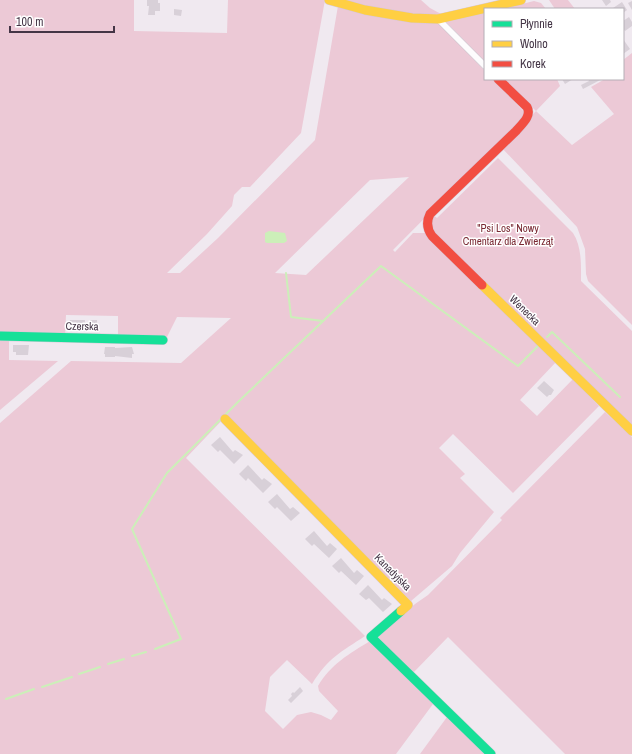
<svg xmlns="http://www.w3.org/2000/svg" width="632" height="754" font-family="'Archivo Narrow',sans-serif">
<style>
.green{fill:#ecc9d6;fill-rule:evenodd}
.water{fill:#ccefb9}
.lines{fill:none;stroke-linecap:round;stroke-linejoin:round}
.stream{stroke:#ccefb9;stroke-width:2}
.building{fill:#d8d0d8}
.street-casing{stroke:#cec6cf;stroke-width:7}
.fast-casing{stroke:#d7c7d7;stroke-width:10}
.slow-casing{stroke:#d7c7d7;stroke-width:10}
.jam-casing{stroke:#d7c7d7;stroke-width:10}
.street{stroke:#fdfcfd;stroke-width:6}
.fast{stroke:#16e098;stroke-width:9}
.slow{stroke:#ffcf43;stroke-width:9}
.jam{stroke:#f24e42;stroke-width:9}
.labels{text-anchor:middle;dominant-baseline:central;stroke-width:3;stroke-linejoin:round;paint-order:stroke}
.park-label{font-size:11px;fill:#792832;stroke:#fff}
.street-label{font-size:11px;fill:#443546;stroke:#fff}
</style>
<rect width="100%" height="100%" fill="#f0e9f0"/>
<g class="green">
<path d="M0,0H134V31L227,33L228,0H325L301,133L250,187H242L234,195L232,206L207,234L167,273H180L218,238L315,140L339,0H421L430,8L441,14L438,22L485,71V79H493L527,115L393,250L395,252L413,233H426L556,362L520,400L537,416L573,379L599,406L513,493L453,434L439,448L465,474L460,478L494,512L460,553L452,566L411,601L226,416L186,458L365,636C341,652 328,658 312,684L287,660L270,677L265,711L283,729L297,715L311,712L321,715L331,720L338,711L319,691L318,686C331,664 349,654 370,641L433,704L396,754H0V423L71,361L181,363L231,318L177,317L167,337H118V316L66,315L65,336L0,334ZM409,177L306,275L275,273L370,180Z"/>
<polygon points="549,0 568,0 575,9 555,9"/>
<polygon points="534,1 541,3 546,9 502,9"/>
<polygon points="485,13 485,62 446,22"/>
<polygon points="632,53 632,325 588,281 586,274 585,249 577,227 501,147 536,111 503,79 557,79 560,86 536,111 572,145 614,114 591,87 605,79 623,79 623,60"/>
<path d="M498,158L573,233C582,247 581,265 581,281L632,331V429L431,232L430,217L432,214L437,218Z"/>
<polygon points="0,340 9,340 9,360 58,361 0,410"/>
<polygon points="605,412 632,437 632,754 565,754 448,637 413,673 377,636 415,604 428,595 502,520 500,518"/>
<polygon points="447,717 484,754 420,754"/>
</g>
<polygon class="water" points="269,231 285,233 287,241 284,243 267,243 265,242 265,233"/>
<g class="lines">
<g class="stream">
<polyline points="286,273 291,317 323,321"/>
<polyline points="547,337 552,332 620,397"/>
<polyline points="155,649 181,639 132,529 167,473 239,401 381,266 518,366 540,344"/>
<polyline points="132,656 146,652"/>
<polyline points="108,664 124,659"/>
<polyline points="79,674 100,667"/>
<polyline points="42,687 72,677"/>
<polyline points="6,699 34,689"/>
</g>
</g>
<g class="building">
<polygon points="147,0 158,0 158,3 160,3 160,11 155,11 155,15 148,15 149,6 147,6"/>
<polygon points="602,0 610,0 611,2 606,6"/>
<polygon points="632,1 632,10 628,3"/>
<polygon points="622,2 627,10 623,13 623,9 613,9 613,8"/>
<polygon points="174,9 182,10 181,16 174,15"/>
<polygon points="629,17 632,22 632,26 625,31 623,28 623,21"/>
<polygon points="623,39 630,49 623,54"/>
<polygon points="562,79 573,79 565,84"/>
<polygon points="588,79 602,79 583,89 581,85 589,81"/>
<polygon points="70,320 85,320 85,331 70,331 69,326"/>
<rect x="90" y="320" width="7" height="7"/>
<polygon points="13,345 29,345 28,355 16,355 16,352 13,352"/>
<polygon points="105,347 115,347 115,348 132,347 134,354 132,354 132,358 115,356 115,357 105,357 105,354 104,354"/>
<polygon points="544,381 554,390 551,395 549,395 547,397 537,388"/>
<polygon points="220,437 233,452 235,450 243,455 234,464 220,450 218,452 211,445"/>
<polygon points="248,465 262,480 264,478 272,484 263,493 248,478 246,481 239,474"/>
<polygon points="277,494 290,509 293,507 300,513 291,521 277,507 275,509 268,502"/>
<polygon points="314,531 327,546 330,543 337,549 329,558 314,544 312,546 305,539"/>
<polygon points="341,558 354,573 357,570 364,576 356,585 341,571 339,573 332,566"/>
<polygon points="368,585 382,600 384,598 392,604 383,612 369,598 366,600 359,594"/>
<polygon points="300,687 303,691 291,703 288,700 292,696 291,694 293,692 294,693"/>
</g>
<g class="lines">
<g class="street-casing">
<polyline id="street" points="438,19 485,66"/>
</g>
<g class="fast-casing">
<g id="fast">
<polyline points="0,336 163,340"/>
<polyline points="401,611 371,637 491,754"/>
</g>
</g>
<g class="slow-casing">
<g id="slow">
<polyline points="329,0 365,10 412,18 438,19 521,0"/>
<polyline points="482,285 632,431"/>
<polyline points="225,419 408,605 401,611"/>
</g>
</g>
<g class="jam-casing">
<path id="jam" d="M482,285L432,236C427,229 426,222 430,214L516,131C522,124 532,116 527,107L498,79"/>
</g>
<use href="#street" class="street"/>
<use href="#fast" class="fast"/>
<use href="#slow" class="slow"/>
<use href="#jam" class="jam"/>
</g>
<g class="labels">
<g class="park-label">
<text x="508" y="228">"Psi Los" Nowy<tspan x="508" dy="13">Cmentarz dla Zwierząt</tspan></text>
</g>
<g class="street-label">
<text transform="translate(525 310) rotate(44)">Wenecka</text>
<text transform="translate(82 326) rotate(1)">Czerska</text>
<text transform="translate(393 572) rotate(45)">Kanadyjska</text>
</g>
</g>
<rect x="484" y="8" width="140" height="72" fill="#ffffff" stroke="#b4aeb5"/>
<rect x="492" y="21" width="20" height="6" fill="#16e098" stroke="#b4aeb5"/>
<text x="520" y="28" font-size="12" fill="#443546">Płynnie</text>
<rect x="492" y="41" width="20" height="6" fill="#ffcf43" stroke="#b4aeb5"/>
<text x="520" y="48" font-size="12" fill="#443546">Wolno</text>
<rect x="492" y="61" width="20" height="6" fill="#f24e42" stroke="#b4aeb5"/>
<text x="520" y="68" font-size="12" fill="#443546">Korek</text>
<path d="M10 26v6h104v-6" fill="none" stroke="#443546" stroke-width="2"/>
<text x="16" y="26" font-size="12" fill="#443546" stroke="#ffffff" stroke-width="3" paint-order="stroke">100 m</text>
</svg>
